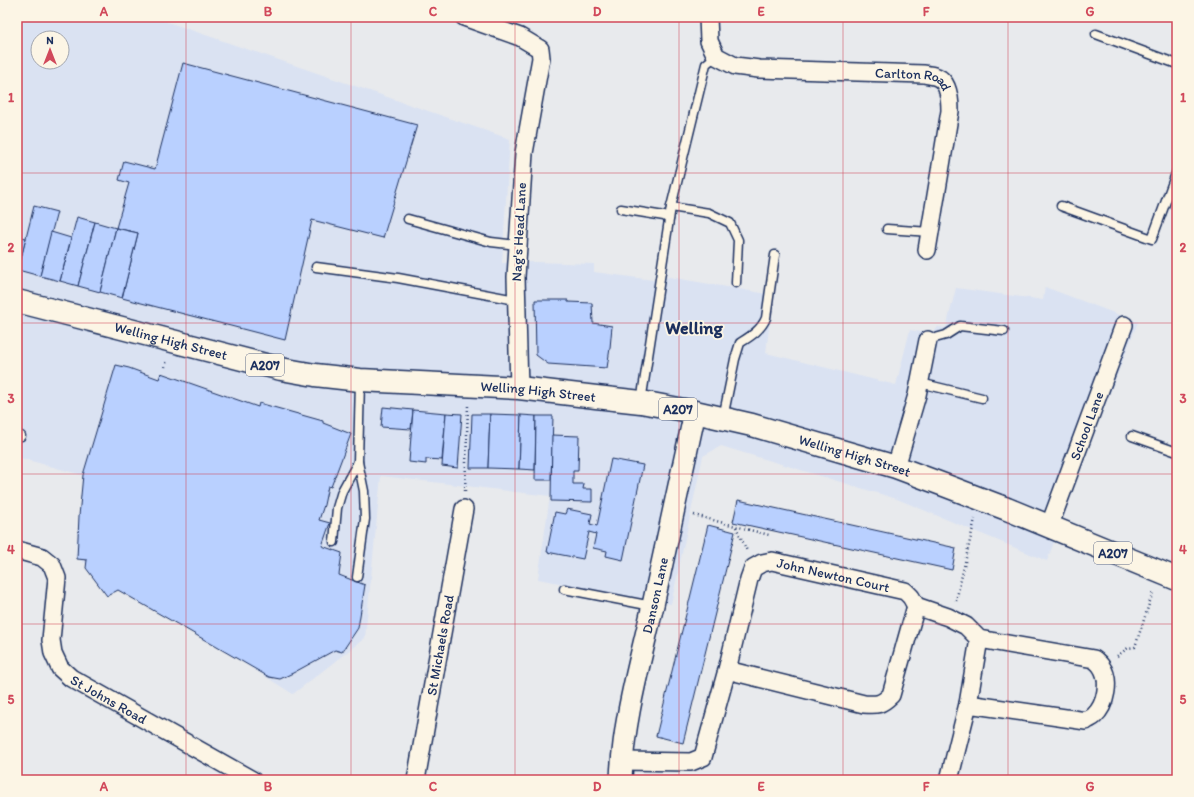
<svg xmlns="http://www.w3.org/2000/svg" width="1194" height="797" font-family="Itim,sans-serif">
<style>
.built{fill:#dae2f2;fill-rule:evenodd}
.building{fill:#b9d0ff;stroke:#1b2f5e}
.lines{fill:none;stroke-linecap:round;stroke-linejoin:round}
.service-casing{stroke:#1b2f5e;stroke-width:11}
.minor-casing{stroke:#1b2f5e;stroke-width:20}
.tertiary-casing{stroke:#1b2f5e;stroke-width:24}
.primary-casing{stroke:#1b2f5e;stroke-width:25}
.path{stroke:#1b2f5e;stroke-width:2.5;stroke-dasharray:1 3;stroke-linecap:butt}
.service{stroke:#fcf5e5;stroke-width:8}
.minor{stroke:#fcf5e5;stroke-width:17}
.tertiary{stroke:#fcf5e5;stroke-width:21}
.primary{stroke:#fcf5e5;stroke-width:22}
.grid{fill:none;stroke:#d1495b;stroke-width:1;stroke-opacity:0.55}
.labels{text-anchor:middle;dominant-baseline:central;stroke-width:3.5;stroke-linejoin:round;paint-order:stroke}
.shield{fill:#fcf5e5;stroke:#5e6a86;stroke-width:1}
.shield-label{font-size:13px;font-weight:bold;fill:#1b2f5e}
.street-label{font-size:14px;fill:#1b2f5e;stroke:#fcf5e5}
.district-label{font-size:18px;font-weight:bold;fill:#1b2f5e;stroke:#fcf5e5}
.neatline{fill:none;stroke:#d1495b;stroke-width:1.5}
.grid-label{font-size:13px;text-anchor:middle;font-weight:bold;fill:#d1495b}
</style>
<rect width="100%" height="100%" fill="#e8eaed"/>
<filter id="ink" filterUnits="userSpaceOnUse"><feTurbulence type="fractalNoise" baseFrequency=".025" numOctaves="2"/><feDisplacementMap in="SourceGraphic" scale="8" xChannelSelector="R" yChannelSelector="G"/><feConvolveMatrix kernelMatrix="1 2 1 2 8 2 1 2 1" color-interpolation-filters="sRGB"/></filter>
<g filter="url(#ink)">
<path class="built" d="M17,17H153L510,139L502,263L535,262L594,264V272L660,281L669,277L773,295L766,353L896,385L910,330L932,334L938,327L946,328L956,288L1043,300L1045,287L1138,322L1099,420L1047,561L897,499L721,446L703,456L671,604L538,579L550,496L381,476L365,638L293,694L75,557L82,475L17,457ZM38,38H62V62H38Z"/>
<g class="building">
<polygon points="183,63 417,125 383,238 312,220 285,340 122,298 138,233 116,228 129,183 119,180 124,161 155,169"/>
<polygon points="34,206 57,212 40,276 18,270"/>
<polygon points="77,217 95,222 78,286 60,281"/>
<polygon points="95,222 116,228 100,292 78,286"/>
<polygon points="116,228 138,233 122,298 100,292"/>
<polygon points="51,232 71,238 60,281 40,276"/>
<polygon points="17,236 26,238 18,270 17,270"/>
<polygon points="535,300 568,300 568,302 592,303 593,323 612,326 610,348 607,368 548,364 536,355"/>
<polygon points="116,365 129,368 159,379 161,373 258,407 259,403 323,421 323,423 351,434 331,487 328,486 324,505 319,520 330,523 322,546 342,553 339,575 365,585 358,628 342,652 335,650 293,673 280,679 269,677 118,590 107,596 86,568 87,560 77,559 79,516 83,475"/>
<polygon points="383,407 413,410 411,429 381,427"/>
<polygon points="413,410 446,413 442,460 426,459 426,464 409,462"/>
<polygon points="446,413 462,414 458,468 442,466"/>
<polygon points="472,414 490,414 488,468 470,468"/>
<polygon points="490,414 521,415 519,469 488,468"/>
<polygon points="521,415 536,416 535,470 519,469"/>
<polygon points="536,416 553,416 551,480 535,480"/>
<polygon points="552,435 579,436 578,471 573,471 573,484 584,484 583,489 592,489 592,502 551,501"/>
<polygon points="611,459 643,465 623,560 606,556 607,551 593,548 596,534 589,532 583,559 547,552 555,512 565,514 567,509 592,514 590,524 597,526"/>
<polygon points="738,500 956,548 952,570 733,522"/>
<polygon points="708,525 735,532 683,743 656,736"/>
</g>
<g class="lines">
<g class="service-casing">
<g id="service">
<polyline points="1096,34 1177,64"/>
<polyline points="1061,206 1152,239 1177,171"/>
<polyline points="671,207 709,213 730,223 738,240 736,283"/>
<polyline points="621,209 664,216 669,219"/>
<polyline points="408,219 491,242 518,245"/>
<polyline points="887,229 930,232"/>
<polyline points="316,267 398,278 516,300"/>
<polyline points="928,340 946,335 960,326 1004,331"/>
<polyline points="920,383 982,398"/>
<polyline points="641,402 671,207 706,64 716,56"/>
<path d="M723,418L735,359L740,343C751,336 761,330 766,318L775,255"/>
<polyline points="17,435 21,436"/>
<polyline points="1132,436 1177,452"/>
<polyline points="334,542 337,508 342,491 358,462"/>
<polyline points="357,577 365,519 364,491 358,462 360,381"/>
<polyline points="564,589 652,606"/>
</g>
</g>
<g class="minor-casing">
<g id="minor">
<polyline points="464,17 520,37 540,49 541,58 524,153 516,277 519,388"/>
<path id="s1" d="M708,17L709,41L716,56L735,66L759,69L924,74C928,75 933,75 937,77C949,82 950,100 950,111L927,250"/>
<polyline points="896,467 917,395 928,340"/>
<path id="s2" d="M1049,527L1124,325"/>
<path id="s3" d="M17,550L42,557L52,565L57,578L51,640L53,653L60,668L71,678L252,780"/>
<path d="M727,670L864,704C877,705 881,705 891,695L916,606"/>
<polyline points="968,704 979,639"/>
<path id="s4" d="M622,761L691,762L703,757L727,670L749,579L753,568L762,563L772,561L905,591L911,597L916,606L948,617L966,626L979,639L1094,659C1096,661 1099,663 1101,666C1111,680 1106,705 1094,716C1092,718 1088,719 1086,721L968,704L949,780"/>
<path id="s5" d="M416,780L464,509"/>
</g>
</g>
<g class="tertiary-casing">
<g id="tertiary">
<path id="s6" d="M621,780C623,720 640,663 653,605C667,541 681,476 695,412"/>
</g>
</g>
<g class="primary-casing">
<g id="primary">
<path id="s7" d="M17,301L281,369L315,375L360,380L519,388L596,397L641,402L695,412L752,425L896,467L944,485L1007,509L1177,579"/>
</g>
</g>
<g class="path">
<polyline points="165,367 167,360"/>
<polyline points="465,491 468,406"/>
<polyline points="694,515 769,535"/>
<polyline points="736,527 747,551"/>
<polyline points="956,601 975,519"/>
<polyline points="1117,656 1128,648 1135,647 1153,592"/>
</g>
<use href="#service" class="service"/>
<use href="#minor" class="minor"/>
<use href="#tertiary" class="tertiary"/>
<use href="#primary" class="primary"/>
</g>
</g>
<path class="grid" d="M186,17V780M351,17V780M515,17V780M679,17V780M843,17V780M1008,17V780M17,173H1177M17,323H1177M17,474H1177M17,624H1177"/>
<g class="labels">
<g class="shield">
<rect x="246" y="354" width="38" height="22" rx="3"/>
<rect x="659" y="398" width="38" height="22" rx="3"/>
<rect x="1094" y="542" width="38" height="22" rx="3"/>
</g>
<g class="shield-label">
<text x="265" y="365">A207</text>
<text x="678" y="409">A207</text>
<text x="1113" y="553">A207</text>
</g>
<g class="street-label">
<text stroke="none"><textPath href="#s1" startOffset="242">Carlton Road</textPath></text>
<text transform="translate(519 232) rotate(-87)">Nag's Head Lane</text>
<text stroke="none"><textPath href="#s7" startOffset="159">Welling High Street</textPath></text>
<text stroke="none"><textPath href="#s7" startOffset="531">Welling High Street</textPath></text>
<text stroke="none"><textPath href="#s2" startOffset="108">School Lane</textPath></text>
<text stroke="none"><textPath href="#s7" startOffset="855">Welling High Street</textPath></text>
<text stroke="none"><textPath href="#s4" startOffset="361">John Newton Court</textPath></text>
<text stroke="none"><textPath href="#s6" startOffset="188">Danson Lane</textPath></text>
<text stroke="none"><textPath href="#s5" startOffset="137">St Michaels Road</textPath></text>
<text stroke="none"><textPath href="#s3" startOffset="203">St Johns Road</textPath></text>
</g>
<g class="district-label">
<text x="694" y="328">Welling</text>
</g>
</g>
<rect width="1194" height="797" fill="none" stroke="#fcf5e5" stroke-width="44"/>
<g transform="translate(50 50)"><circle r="19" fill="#fcf5e5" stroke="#a2a6af"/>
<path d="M0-3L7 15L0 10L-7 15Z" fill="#d1495b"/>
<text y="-6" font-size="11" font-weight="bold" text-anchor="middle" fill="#1b2f5e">N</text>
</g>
<rect x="22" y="22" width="1150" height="753" class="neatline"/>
<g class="grid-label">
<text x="104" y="16">A</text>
<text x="268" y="16">B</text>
<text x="433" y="16">C</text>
<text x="597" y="16">D</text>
<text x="761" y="16">E</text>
<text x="926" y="16">F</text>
<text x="1090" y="16">G</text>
<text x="11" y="102">1</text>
<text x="1183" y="102">1</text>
<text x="11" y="252">2</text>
<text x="1183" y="252">2</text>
<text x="11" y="403">3</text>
<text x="1183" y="403">3</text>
<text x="11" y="554">4</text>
<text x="1183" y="554">4</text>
<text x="11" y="704">5</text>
<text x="1183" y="704">5</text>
<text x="104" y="791">A</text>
<text x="268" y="791">B</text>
<text x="433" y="791">C</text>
<text x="597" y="791">D</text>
<text x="761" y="791">E</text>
<text x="926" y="791">F</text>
<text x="1090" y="791">G</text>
</g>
</svg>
